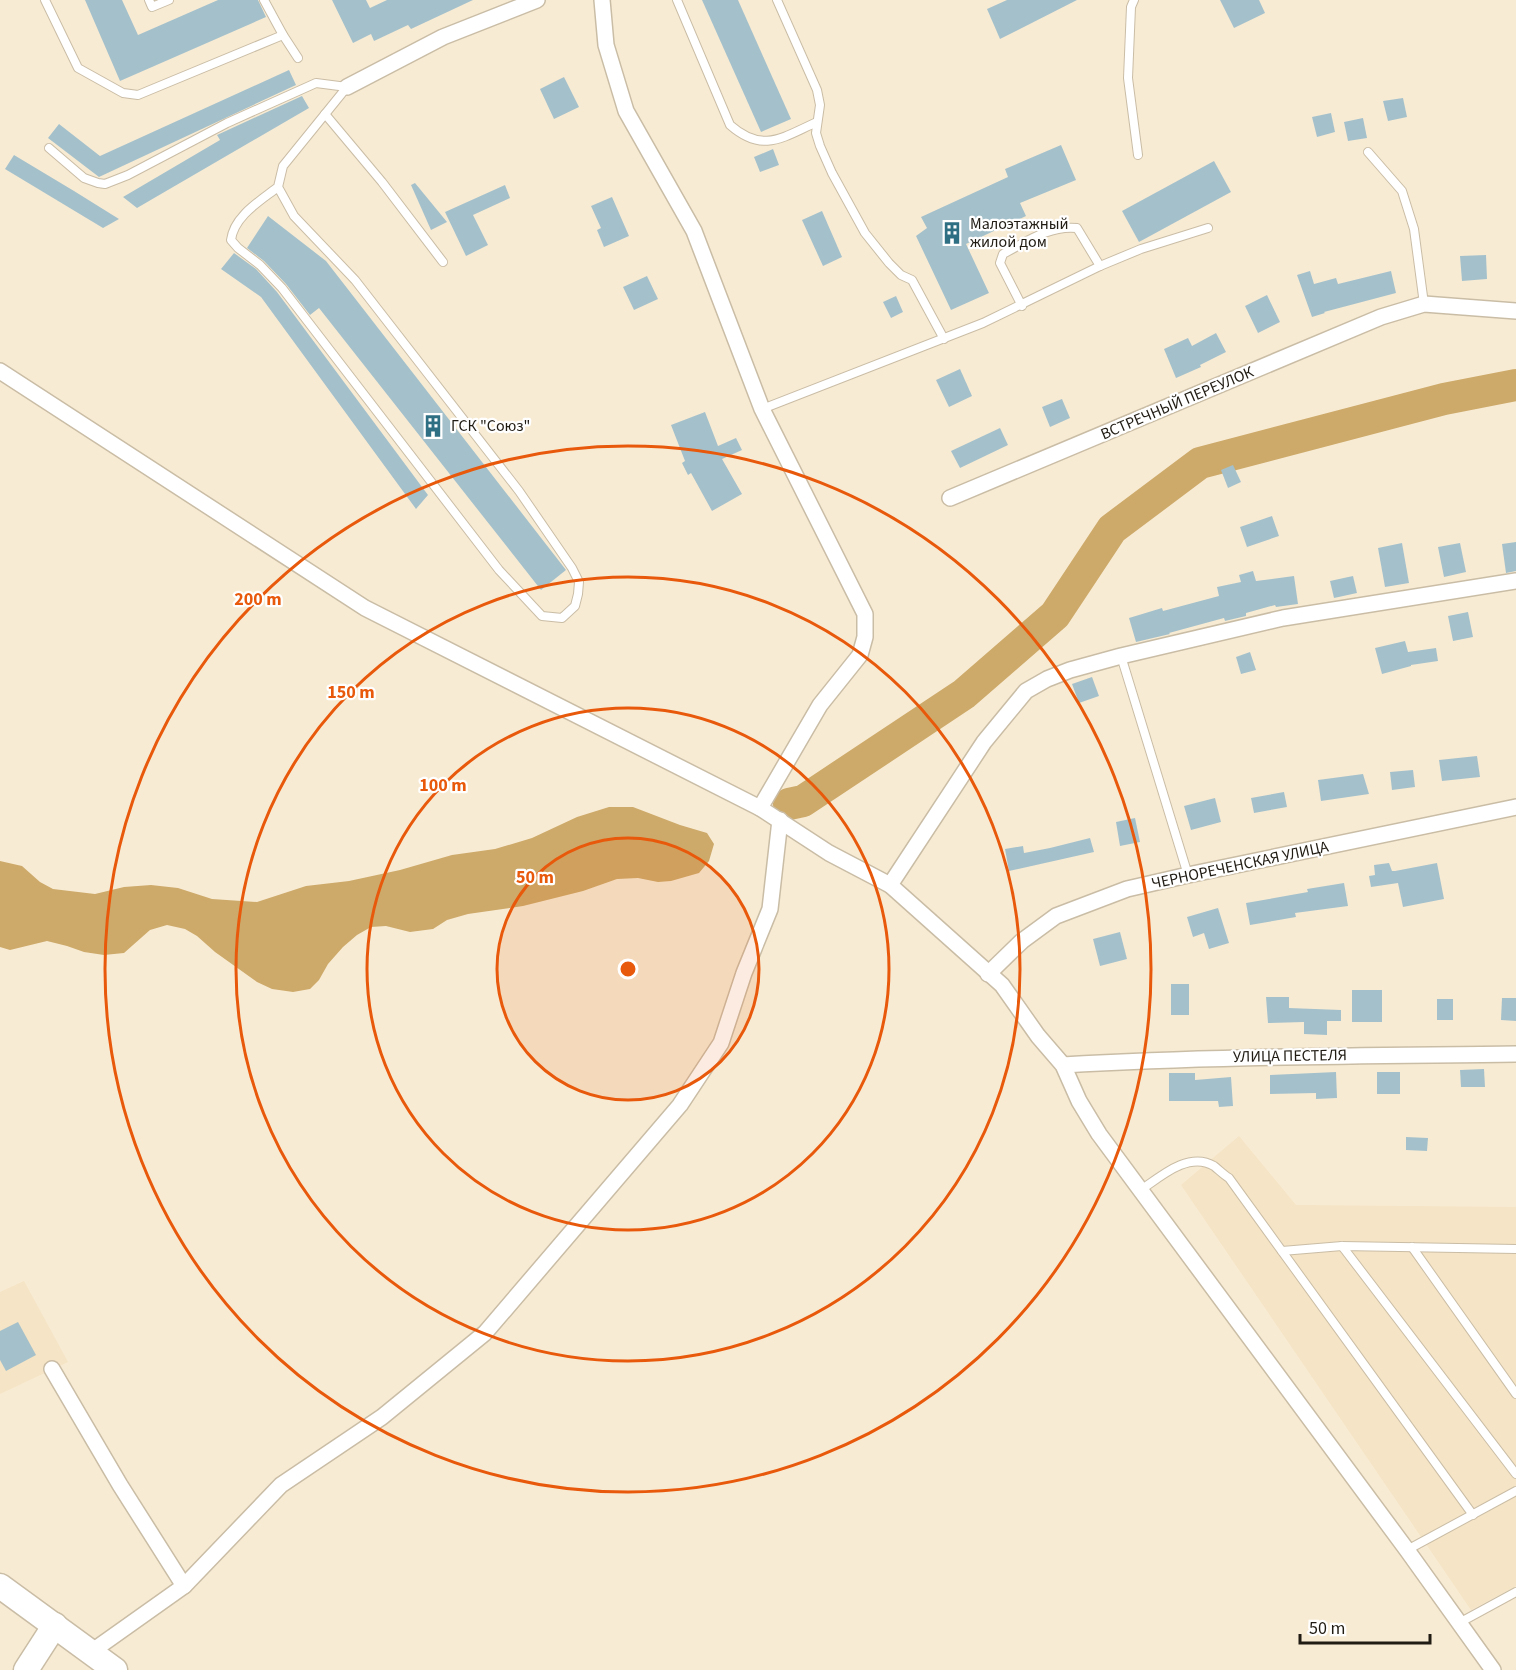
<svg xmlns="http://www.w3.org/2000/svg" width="1516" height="1670" font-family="'Source Sans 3',sans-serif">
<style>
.built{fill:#f5e4c5}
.water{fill:#cdaa6a}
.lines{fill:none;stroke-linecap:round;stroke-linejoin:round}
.river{stroke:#cdaa6a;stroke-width:32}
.building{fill:#a4c1cb}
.service-casing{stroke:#cabda6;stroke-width:10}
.minor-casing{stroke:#cabda6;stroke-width:18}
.primary-casing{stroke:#cabda6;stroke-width:27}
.service{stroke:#fff;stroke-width:8}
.minor{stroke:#fff;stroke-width:15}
.primary{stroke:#fff;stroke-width:24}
.ring{fill:none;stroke:#e8590c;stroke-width:3}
.labels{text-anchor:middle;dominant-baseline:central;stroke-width:4.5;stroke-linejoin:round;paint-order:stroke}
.poi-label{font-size:16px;fill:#201b13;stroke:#fff;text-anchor:start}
.street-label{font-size:16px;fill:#201b13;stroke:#fff}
.centre{fill:#e8590c;stroke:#fff;stroke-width:3}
.ring-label{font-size:18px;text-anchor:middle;font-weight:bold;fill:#e8590c;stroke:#fff;stroke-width:4.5;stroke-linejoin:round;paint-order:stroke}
</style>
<rect width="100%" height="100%" fill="#f8ebd4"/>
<g class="built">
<polygon points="1239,1136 1296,1205 1516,1207 1516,1586 1471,1610 1181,1185"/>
<polygon points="24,1281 68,1362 0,1394 0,1292"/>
</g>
<polygon class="water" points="609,807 633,807 680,825 707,833 714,844 709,861 699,873 671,881 658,882 638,878 617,879 583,891 523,906 468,914 447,920 433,929 410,932 386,926 371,927 357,935 343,947 328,964 319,980 310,989 293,992 272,989 257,982 215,952 197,936 185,929 167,925 150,930 124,953 104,955 84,952 67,946 47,941 10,950 0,947 0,861 22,866 40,882 53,889 95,894 124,887 151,885 178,888 212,899 257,902 306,886 349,881 400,870 452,855 495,849 532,838 577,817"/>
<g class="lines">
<polyline class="river" points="789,804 803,801 964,694 1055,615 1112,529 1200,463 1444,399 1516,385"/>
</g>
<g class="building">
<polygon points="85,0 122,0 138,35 218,0 258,0 266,17 120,81"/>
<polygon points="332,0 366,0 370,8 387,0 473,0 411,29 408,25 374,41 371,34 353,43"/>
<polygon points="702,0 738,0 791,119 761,132"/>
<polygon points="1007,0 1077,0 1000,39 987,9"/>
<polygon points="1220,0 1259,0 1265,13 1234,28"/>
<polygon points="289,70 296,85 99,177 48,138 59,124 100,156"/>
<polygon points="564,77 579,107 554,119 540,89"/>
<polygon points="302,96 309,108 137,208 123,197 220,140 217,135"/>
<polygon points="1403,98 1407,117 1388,121 1383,101"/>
<polygon points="1331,113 1335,132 1317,137 1312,117"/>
<polygon points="1363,118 1367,138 1348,141 1344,122"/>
<polygon points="1061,145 1076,180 1020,203 1026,216 966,244 989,293 951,310 916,236 927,228 921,217 1008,177 1005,169"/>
<polygon points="773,149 779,165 760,172 754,157"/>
<polygon points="14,155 74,191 119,219 103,228 5,169"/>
<polygon points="1214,161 1231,192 1139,242 1122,211"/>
<polygon points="415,183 447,222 431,230 411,185"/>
<polygon points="505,185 510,198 473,215 488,245 466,256 445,212"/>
<polygon points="612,197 629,236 604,247 597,230 601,228 591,206"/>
<polygon points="822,211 842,257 823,266 802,220"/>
<polygon points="268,216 326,261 566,570 541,590 319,308 310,315 286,284 264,261 247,248"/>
<polygon points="234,253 256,269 277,292 428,495 416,509 261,297 221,269"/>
<polygon points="1486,255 1487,279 1462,281 1460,256"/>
<polygon points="1310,271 1314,284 1336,278 1338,284 1391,271 1396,293 1324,312 1325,313 1312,317 1297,275"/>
<polygon points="647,276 658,299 634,310 623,287"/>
<polygon points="1267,295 1280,322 1258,333 1245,306"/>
<polygon points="896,296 903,312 891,318 883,302"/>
<polygon points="1216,333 1226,352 1200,365 1201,367 1176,378 1164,349 1188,338 1192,346"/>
<polygon points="960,369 972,396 949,407 936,380"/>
<polygon points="1062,399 1070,418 1050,427 1042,407"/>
<polygon points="705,412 718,446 736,438 742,450 722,459 742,494 712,511 691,473 688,475 682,463 685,461 671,425"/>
<polygon points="1000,428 1008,445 960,468 951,451"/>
<polygon points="1233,465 1241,482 1228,488 1221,470"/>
<polygon points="1272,516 1279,536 1247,547 1240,527"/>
<polygon points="1516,542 1516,571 1506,573 1502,544"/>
<polygon points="1402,543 1409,583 1385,587 1378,548"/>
<polygon points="1460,543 1466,572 1444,577 1438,547"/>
<polygon points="1253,571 1256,581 1294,576 1298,604 1276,607 1275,605 1246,613 1246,616 1225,621 1224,618 1169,633 1170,634 1136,642 1129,618 1162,608 1163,611 1219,596 1217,587 1241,582 1239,575"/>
<polygon points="1353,576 1357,593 1334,598 1330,581"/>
<polygon points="1468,612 1473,637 1453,641 1448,616"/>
<polygon points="1405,641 1408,652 1436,648 1438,661 1411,665 1411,666 1382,674 1375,648"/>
<polygon points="1250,652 1256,670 1241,674 1236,657"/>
<polygon points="1092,677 1099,696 1079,703 1072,684"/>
<polygon points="1477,756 1480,777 1442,781 1439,760"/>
<polygon points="1413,770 1415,787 1392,790 1390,772"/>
<polygon points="1363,774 1369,794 1321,801 1318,780"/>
<polygon points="1284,792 1287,807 1254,813 1251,798"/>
<polygon points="1215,798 1221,822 1191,830 1184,806"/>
<polygon points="1135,818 1140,842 1120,846 1116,822"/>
<polygon points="1090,838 1094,852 1009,871 1005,849 1023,846 1024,853 1050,848"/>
<polygon points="1389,863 1392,871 1395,871 1437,863 1444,899 1403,907 1398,883 1371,887 1369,876 1375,875 1374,865"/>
<polygon points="1344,883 1348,906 1295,913 1296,917 1250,925 1246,903 1308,892 1307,889"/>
<polygon points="1218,908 1229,943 1209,949 1204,933 1193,937 1187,917"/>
<polygon points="1120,932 1127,959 1100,966 1093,939"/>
<rect x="1171" y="984" width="18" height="31"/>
<rect x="1352" y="990" width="30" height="32"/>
<polygon points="1266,997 1289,997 1289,1008 1341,1010 1341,1021 1327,1021 1327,1035 1304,1034 1304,1022 1268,1023"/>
<polygon points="1502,998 1516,998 1516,1021 1501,1020"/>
<rect x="1437" y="999" width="16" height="21"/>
<polygon points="1484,1069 1485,1087 1461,1087 1460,1070"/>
<polygon points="1336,1072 1337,1098 1316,1099 1316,1093 1270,1094 1270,1075"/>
<rect x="1377" y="1072" width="23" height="22"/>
<polygon points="1169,1073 1195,1073 1195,1080 1231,1077 1233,1106 1219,1107 1218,1101 1169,1101"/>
<polygon points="1406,1137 1428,1138 1427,1151 1406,1150"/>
<polygon points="18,1322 36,1355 6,1371 0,1360 0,1331"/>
</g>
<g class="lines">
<g class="service-casing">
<g id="service">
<polyline points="45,0 78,68 123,93 138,95 283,35"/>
<polyline points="149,0 152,7 169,0"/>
<polyline points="264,0 283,35 298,58"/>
<path d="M677,0L730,125C763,154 783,137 817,122"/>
<polyline points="777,0 817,90 820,105 816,133 820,146 832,173 865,233 889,263 901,275 912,280 944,339"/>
<polyline points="1134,0 1131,7 1128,78 1138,155"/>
<polyline points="325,114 382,182 443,262"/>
<polyline points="49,148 84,178 98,183 105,184 128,175 227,123 316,83 347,87"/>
<polyline points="1368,152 1402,191 1414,229 1424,304"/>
<path d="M278,187C260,201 234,216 231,240L238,248L260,265L282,288L499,570L542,616L562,618L575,606L578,594L579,582L572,568L519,491L355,280L294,216L278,187L283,166L347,87"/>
<path d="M1022,306L1000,263L1003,254C1026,242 1050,225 1077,228L1100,266"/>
<polyline points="762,409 983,323 1100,266 1141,249 1208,228"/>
<polyline points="1121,656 1188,875"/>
<path d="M1141,1190C1161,1176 1189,1151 1214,1166C1219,1170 1224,1175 1229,1178L1473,1515"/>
<polyline points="1342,1246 1516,1474"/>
<polyline points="1412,1247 1516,1394"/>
<polyline points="1282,1251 1342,1246 1516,1249"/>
<polyline points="1407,1550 1516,1491"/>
<polyline points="1459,1623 1516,1592"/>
</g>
</g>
<g class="minor-casing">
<g id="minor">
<polyline points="602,0 606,45 626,111 694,231 762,409 865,614 865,637 860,655 820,705 760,808"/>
<polyline points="347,87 443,37 537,0"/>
<polyline points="0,371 365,608 760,808 829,853 890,885 1002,985 1038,1036 1063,1065 1079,1101 1099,1134 1407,1550 1493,1670"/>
<polyline points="950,498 1381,317 1424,304 1516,311"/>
<polyline points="890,885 984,742 1026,691 1047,679 1070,670 1121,656 1283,618 1516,581"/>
<polyline points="988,974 1022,941 1056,916 1127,889 1188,875 1516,807"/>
<path d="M1063,1065C1214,1056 1365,1056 1516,1054"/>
<polyline points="52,1369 120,1485 184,1586"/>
<polyline points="91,1652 184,1586 281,1485 382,1417 485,1333 680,1105 721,1043 744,973 770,909 780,820"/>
</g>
</g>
<g class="primary-casing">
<g id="primary">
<polyline points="0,1586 115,1670"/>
<polyline points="26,1670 55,1625"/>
</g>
</g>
<use href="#service" class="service"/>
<use href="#minor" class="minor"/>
<use href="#primary" class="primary"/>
</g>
<circle cx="628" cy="969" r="131" fill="#e8590c" fill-opacity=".12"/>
<g class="ring">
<circle cx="628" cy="969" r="131"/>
<circle cx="628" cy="969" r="261"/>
<circle cx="628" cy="969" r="392"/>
<circle cx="628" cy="969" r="523"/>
</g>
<defs>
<g id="building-bare" transform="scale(1.8)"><path d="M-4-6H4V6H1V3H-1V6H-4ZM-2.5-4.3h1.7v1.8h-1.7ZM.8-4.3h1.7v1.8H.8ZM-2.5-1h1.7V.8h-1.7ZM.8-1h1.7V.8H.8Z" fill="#2f6f84" stroke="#fff" stroke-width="2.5" paint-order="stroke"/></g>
</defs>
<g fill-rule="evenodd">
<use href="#building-bare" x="952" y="233"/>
<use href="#building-bare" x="433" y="426"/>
</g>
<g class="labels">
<g class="poi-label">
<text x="970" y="224">Малоэтажный<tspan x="970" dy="18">жилой дом</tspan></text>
<text x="451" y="426">ГСК "Союз"</text>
</g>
<g class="street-label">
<text transform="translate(1177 403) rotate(-23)">ВСТРЕЧНЫЙ ПЕРЕУЛОК</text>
<text transform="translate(1240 865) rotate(-12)">ЧЕРНОРЕЧЕНСКАЯ УЛИЦА</text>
<text transform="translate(1290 1056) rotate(-1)">УЛИЦА ПЕСТЕЛЯ</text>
</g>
</g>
<circle cx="628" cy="969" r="9" class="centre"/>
<g class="ring-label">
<text x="258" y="605">200 m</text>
<text x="351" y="698">150 m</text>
<text x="443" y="791">100 m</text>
<text x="535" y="883">50 m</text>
</g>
<path d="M1300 1634v9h130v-9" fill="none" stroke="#201b13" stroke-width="3"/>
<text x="1309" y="1634" font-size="18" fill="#201b13" stroke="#ffffff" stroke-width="4.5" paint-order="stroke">50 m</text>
</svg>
